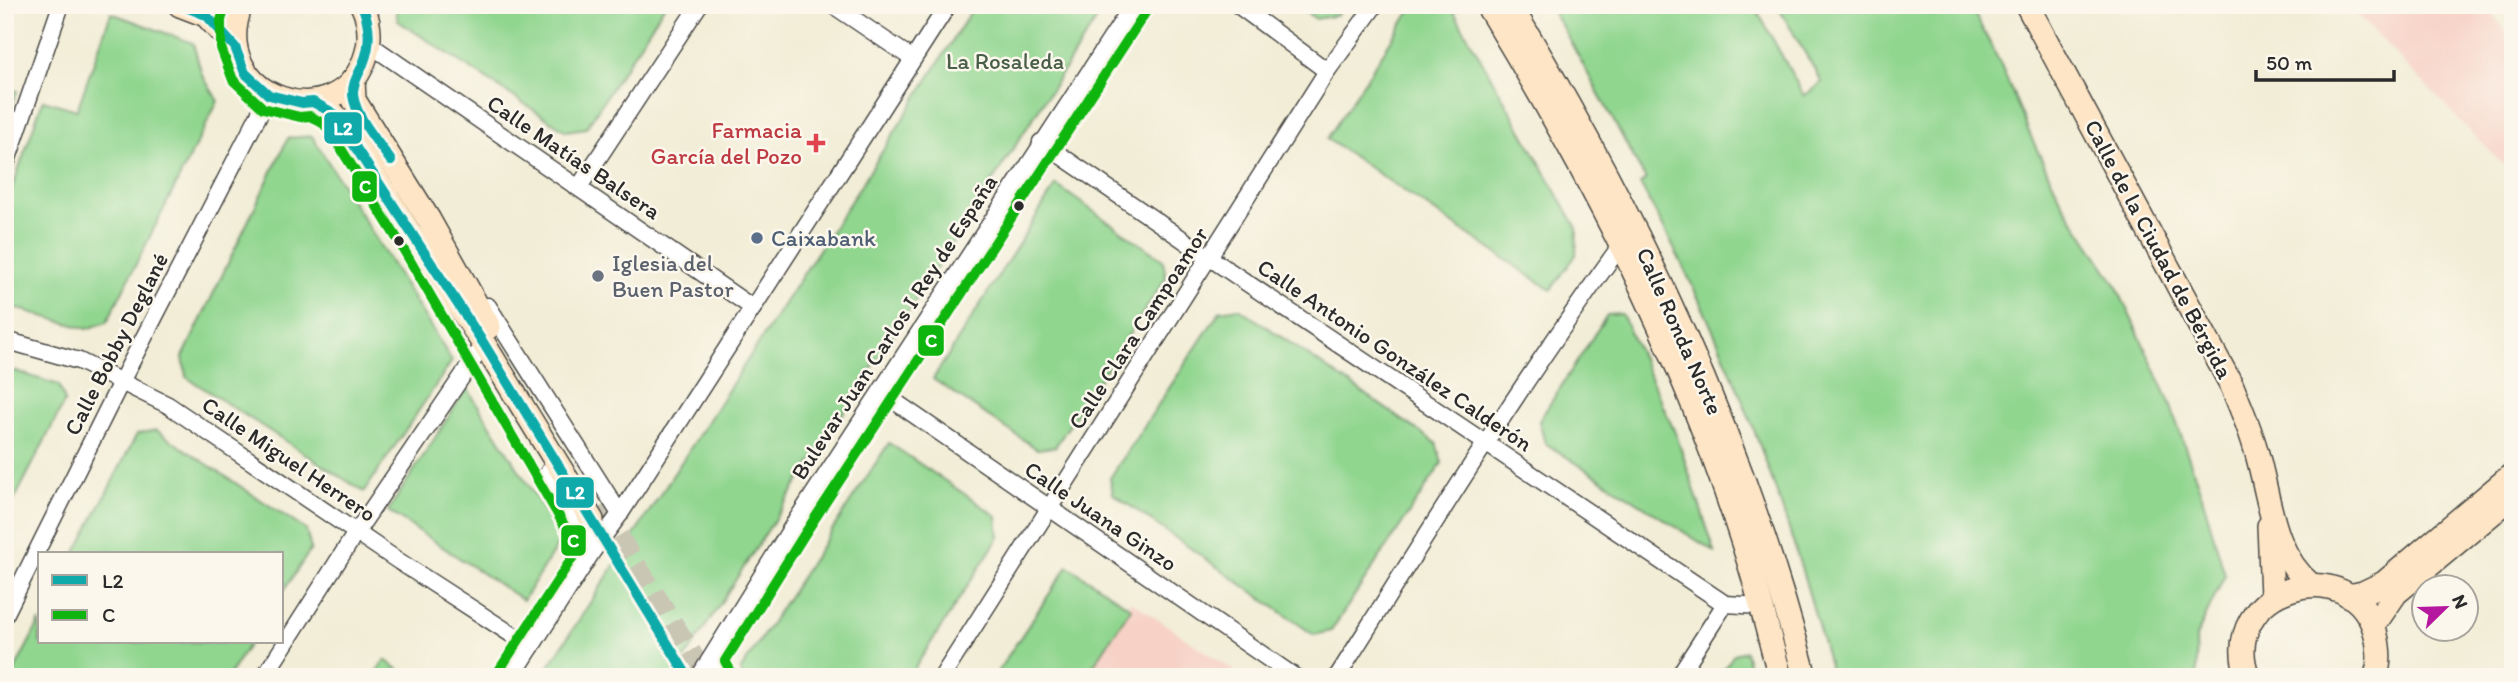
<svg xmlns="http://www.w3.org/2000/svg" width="2518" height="682" font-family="Itim,sans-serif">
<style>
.built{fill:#f7d1c6}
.green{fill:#90d68f;stroke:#5e805d;stroke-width:2}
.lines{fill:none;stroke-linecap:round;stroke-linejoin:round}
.secondary-tunnel{stroke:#cac6b4;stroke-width:23;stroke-dasharray:23 11;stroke-linecap:butt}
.street-casing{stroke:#494845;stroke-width:19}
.secondary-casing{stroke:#494845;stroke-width:26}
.street{stroke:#fff;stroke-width:16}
.secondary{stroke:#fde5c5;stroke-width:23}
.bus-1-casing{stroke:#fbf7ec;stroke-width:16}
.bus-2-casing{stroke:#fbf7ec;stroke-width:16}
.bus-1{stroke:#1aa;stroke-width:10}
.bus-2{stroke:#0fb50f;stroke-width:10}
.health-dot{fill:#e0444e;stroke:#fbf7ec;stroke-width:2.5}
.bus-dot{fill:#2b2b2b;stroke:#fbf7ec;stroke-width:2.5}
.service-dot{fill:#5c6f8a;stroke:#fbf7ec;stroke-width:2.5}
.worship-dot{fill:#6b7280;stroke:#fbf7ec;stroke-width:2.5}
.labels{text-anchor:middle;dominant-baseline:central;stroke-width:5;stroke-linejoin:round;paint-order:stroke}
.park-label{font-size:23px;fill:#495e49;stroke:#fbf7ec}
.health-label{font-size:23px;fill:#be3a42;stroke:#fbf7ec;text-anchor:end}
.street-label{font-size:23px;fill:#2b2b2b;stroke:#fbf7ec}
.service-label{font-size:23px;fill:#4e5e75;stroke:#fbf7ec;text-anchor:start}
.worship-label{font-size:23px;fill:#5b616d;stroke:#fbf7ec;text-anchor:start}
.line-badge{stroke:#fbf7ec;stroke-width:2.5}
.badge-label{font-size:19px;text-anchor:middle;font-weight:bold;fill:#fff}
</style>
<rect width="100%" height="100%" fill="#fbf7ec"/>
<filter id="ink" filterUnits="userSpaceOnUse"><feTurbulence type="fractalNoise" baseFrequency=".0143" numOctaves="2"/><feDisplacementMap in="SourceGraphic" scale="14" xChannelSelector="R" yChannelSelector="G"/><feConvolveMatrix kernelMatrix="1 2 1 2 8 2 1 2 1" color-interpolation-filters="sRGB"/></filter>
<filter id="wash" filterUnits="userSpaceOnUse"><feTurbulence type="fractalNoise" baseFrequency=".00686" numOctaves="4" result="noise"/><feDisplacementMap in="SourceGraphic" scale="28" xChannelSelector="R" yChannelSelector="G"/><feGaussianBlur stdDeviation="1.57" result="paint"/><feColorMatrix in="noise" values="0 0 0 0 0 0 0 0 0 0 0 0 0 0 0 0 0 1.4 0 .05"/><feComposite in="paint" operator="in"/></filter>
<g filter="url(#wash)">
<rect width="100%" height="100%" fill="#f2edd6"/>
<g class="built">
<polygon points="2348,5 2484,5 2513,39 2513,175"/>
<polygon points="1131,601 1243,677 1079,677"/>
</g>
<g class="green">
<polygon points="395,5 665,5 586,128 566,131 398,21"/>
<polygon points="975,5 1106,5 673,677 542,677 863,182"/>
<polygon points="1295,5 1343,5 1337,15 1316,19"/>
<polygon points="1414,5 1450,5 1577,228 1576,255 1551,290 1327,139"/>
<path d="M1548,5H1754L1804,96L1822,82L1777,5H1970L2000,63L2032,139L2063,204L2115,283L2168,398L2202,496L2225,575L2196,637L2197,677H1832C1788,506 1726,338 1640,184L1646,180L1564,30Z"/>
<polygon points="111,13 193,43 202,75 218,101 107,322 87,329 5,305 5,208 43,100 77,110"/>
<polygon points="5,87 17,91 5,123"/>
<polygon points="312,136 452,361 364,492 186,377 183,357 288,138"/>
<polygon points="1056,185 1163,260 1166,278 1055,447 1037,449 933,379"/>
<polygon points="1239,308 1436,443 1442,463 1331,631 1314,635 1113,494 1110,478 1220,311"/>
<polygon points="1622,314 1677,437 1715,552 1545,443 1539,421 1607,315"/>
<polygon points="5,368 59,385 65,401 5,518"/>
<polygon points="467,388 562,538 523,600 388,511"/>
<polygon points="156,430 306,530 311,549 282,593 282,554 75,554 137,434"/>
<polygon points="889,443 997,516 999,537 909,677 744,677 740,671"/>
<polygon points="1068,566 1131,608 1086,677 994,677"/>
<polygon points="40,621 40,642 250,642 228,677 11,677"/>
<polygon points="1745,651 1751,677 1719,677 1734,654"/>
<polygon points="385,660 398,669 393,677 374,677"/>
</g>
</g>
<g filter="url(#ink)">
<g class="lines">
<polyline class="secondary-tunnel" points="599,508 705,677"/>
<g class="street-casing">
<g id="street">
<polyline points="833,5 913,59"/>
<polyline points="1238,5 1327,71"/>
<polyline points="369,44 753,308"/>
<polyline points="1041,142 1210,258 1725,604"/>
<polyline points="5,167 61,5"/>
<polyline points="579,187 699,5"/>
<polyline points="488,306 620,514"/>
<polyline points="5,340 79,361 168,405 397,560 531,647"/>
<polyline points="881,392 1295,677"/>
<polyline points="549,471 594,549"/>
<polyline points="1725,604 1761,606"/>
<polyline points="5,615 121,382 269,95"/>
<polyline points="709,661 718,677"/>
<polyline points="264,677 357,531 478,353"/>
<polyline points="512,677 594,549 620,514 948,5"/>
<polyline points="699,677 792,527 1133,5"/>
<polyline points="942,677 1327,71 1375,5"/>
<path d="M1337,677C1429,531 1520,384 1621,245"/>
<polyline points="1678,677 1725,604"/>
</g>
</g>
<g class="secondary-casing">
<g id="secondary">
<polyline points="180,5 206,15 235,47"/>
<path d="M241,5C204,100 343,143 367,52C371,38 369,18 362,5"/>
<path d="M1487,5C1589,172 1680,347 1740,534C1756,581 1767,629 1780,677"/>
<path d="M1510,5C1637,215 1744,438 1805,677"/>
<path d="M2027,5L2232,386C2240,406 2249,426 2255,447C2270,494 2270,551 2311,585"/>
<polyline points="353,80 354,100 429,220 489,327"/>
<polyline points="313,102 333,113 350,136 410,233 484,344 592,520"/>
<polyline points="2269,526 2272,596"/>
<polyline points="2349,596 2363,593 2384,583 2513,474"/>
<polyline points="2374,625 2396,593 2513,496"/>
<path d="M2248,677C2215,588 2354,546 2376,635C2379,648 2381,664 2375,677"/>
</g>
</g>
<use href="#street" class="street"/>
<use href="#secondary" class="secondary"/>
<g class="bus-1-casing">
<g id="bus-1">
<polyline points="181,5 206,15 235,47 245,73 269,95 302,103 313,102 333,113 484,344 688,677"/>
<path d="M362,5C370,24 371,45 363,64C359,74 352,83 353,95C356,118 378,142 391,161"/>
</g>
</g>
<g class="bus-2-casing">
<g id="bus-2">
<polyline points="226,5 221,20 221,48 233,80 263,108 300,117 310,116 324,124 338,144 398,240 578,549 500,669"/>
<polyline points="730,670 725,661 804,535 1145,13"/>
</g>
</g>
<use href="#bus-1" class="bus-1"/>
<use href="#bus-2" class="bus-2"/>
</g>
</g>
<path class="health-dot" d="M812.5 132.5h7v7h7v7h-7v7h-7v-7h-7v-7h7z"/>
<g class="bus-dot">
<circle cx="1019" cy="206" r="6"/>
<circle cx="399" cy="241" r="6"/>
</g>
<circle class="service-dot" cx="757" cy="238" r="7"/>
<circle class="worship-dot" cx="598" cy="276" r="7"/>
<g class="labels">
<g class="park-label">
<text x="1005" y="61">La Rosaleda</text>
</g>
<g class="health-label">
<text x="802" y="130">Farmacia<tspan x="802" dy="26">García del Pozo</tspan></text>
</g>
<g class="street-label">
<text transform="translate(574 157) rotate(34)">Calle Matías Balsera</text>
<text transform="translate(2159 249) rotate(62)">Calle de la Ciudad de Bérgida</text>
<text transform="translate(894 327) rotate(-57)">Bulevar Juan Carlos I Rey de España</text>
<text transform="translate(1138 328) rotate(-57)">Calle Clara Campoamor</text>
<text transform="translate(1680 331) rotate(66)">Calle Ronda Norte</text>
<text transform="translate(116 344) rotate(-63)">Calle Bobby Deglané</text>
<text transform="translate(1395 355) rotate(34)">Calle Antonio González Calderón</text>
<text transform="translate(289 459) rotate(34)">Calle Miguel Herrero</text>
<text transform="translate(1101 516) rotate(34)">Calle Juana Ginzo</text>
</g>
<g class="service-label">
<text x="771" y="238">Caixabank</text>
</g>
<g class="worship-label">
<text x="612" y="263">Iglesia del<tspan x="612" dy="26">Buen Pastor</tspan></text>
</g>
</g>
<g class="line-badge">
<rect x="323" y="111" width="40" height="34" rx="7" fill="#1aa"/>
<rect x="351" y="170" width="27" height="33" rx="7" fill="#0fb50f"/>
<rect x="917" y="324" width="28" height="33" rx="7" fill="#0fb50f"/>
<rect x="555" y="476" width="40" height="33" rx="7" fill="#1aa"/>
<rect x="560" y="524" width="27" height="33" rx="7" fill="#0fb50f"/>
</g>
<g class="badge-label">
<text x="343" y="135">L2</text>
<text x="365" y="193">C</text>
<text x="931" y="347">C</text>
<text x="575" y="499">L2</text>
<text x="573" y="547">C</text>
</g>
<rect width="2518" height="682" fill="none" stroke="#fbf7ec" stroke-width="28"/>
<rect x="38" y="552" width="245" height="91" fill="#fbf7ec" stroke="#a8a59f" stroke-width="2"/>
<rect x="52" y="575" width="35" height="10" fill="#11aaaa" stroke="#a8a59f" stroke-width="2"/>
<text x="102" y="588" font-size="21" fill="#2b2b2b">L2</text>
<rect x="52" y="610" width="35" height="10" fill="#0fb50f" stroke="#a8a59f" stroke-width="2"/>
<text x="102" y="622" font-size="21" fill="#2b2b2b">C</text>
<g transform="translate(2445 608) rotate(67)"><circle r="33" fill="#fbf7ec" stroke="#a8a59f" stroke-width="2"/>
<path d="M0-5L12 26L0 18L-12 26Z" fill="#b5179e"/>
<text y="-10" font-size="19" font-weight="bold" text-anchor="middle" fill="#2b2b2b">N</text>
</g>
<path d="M2256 70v10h138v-10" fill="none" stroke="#2b2b2b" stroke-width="3.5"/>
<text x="2266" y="70" font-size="21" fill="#2b2b2b" stroke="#fbf7ec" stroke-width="5" paint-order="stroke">50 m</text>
</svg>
